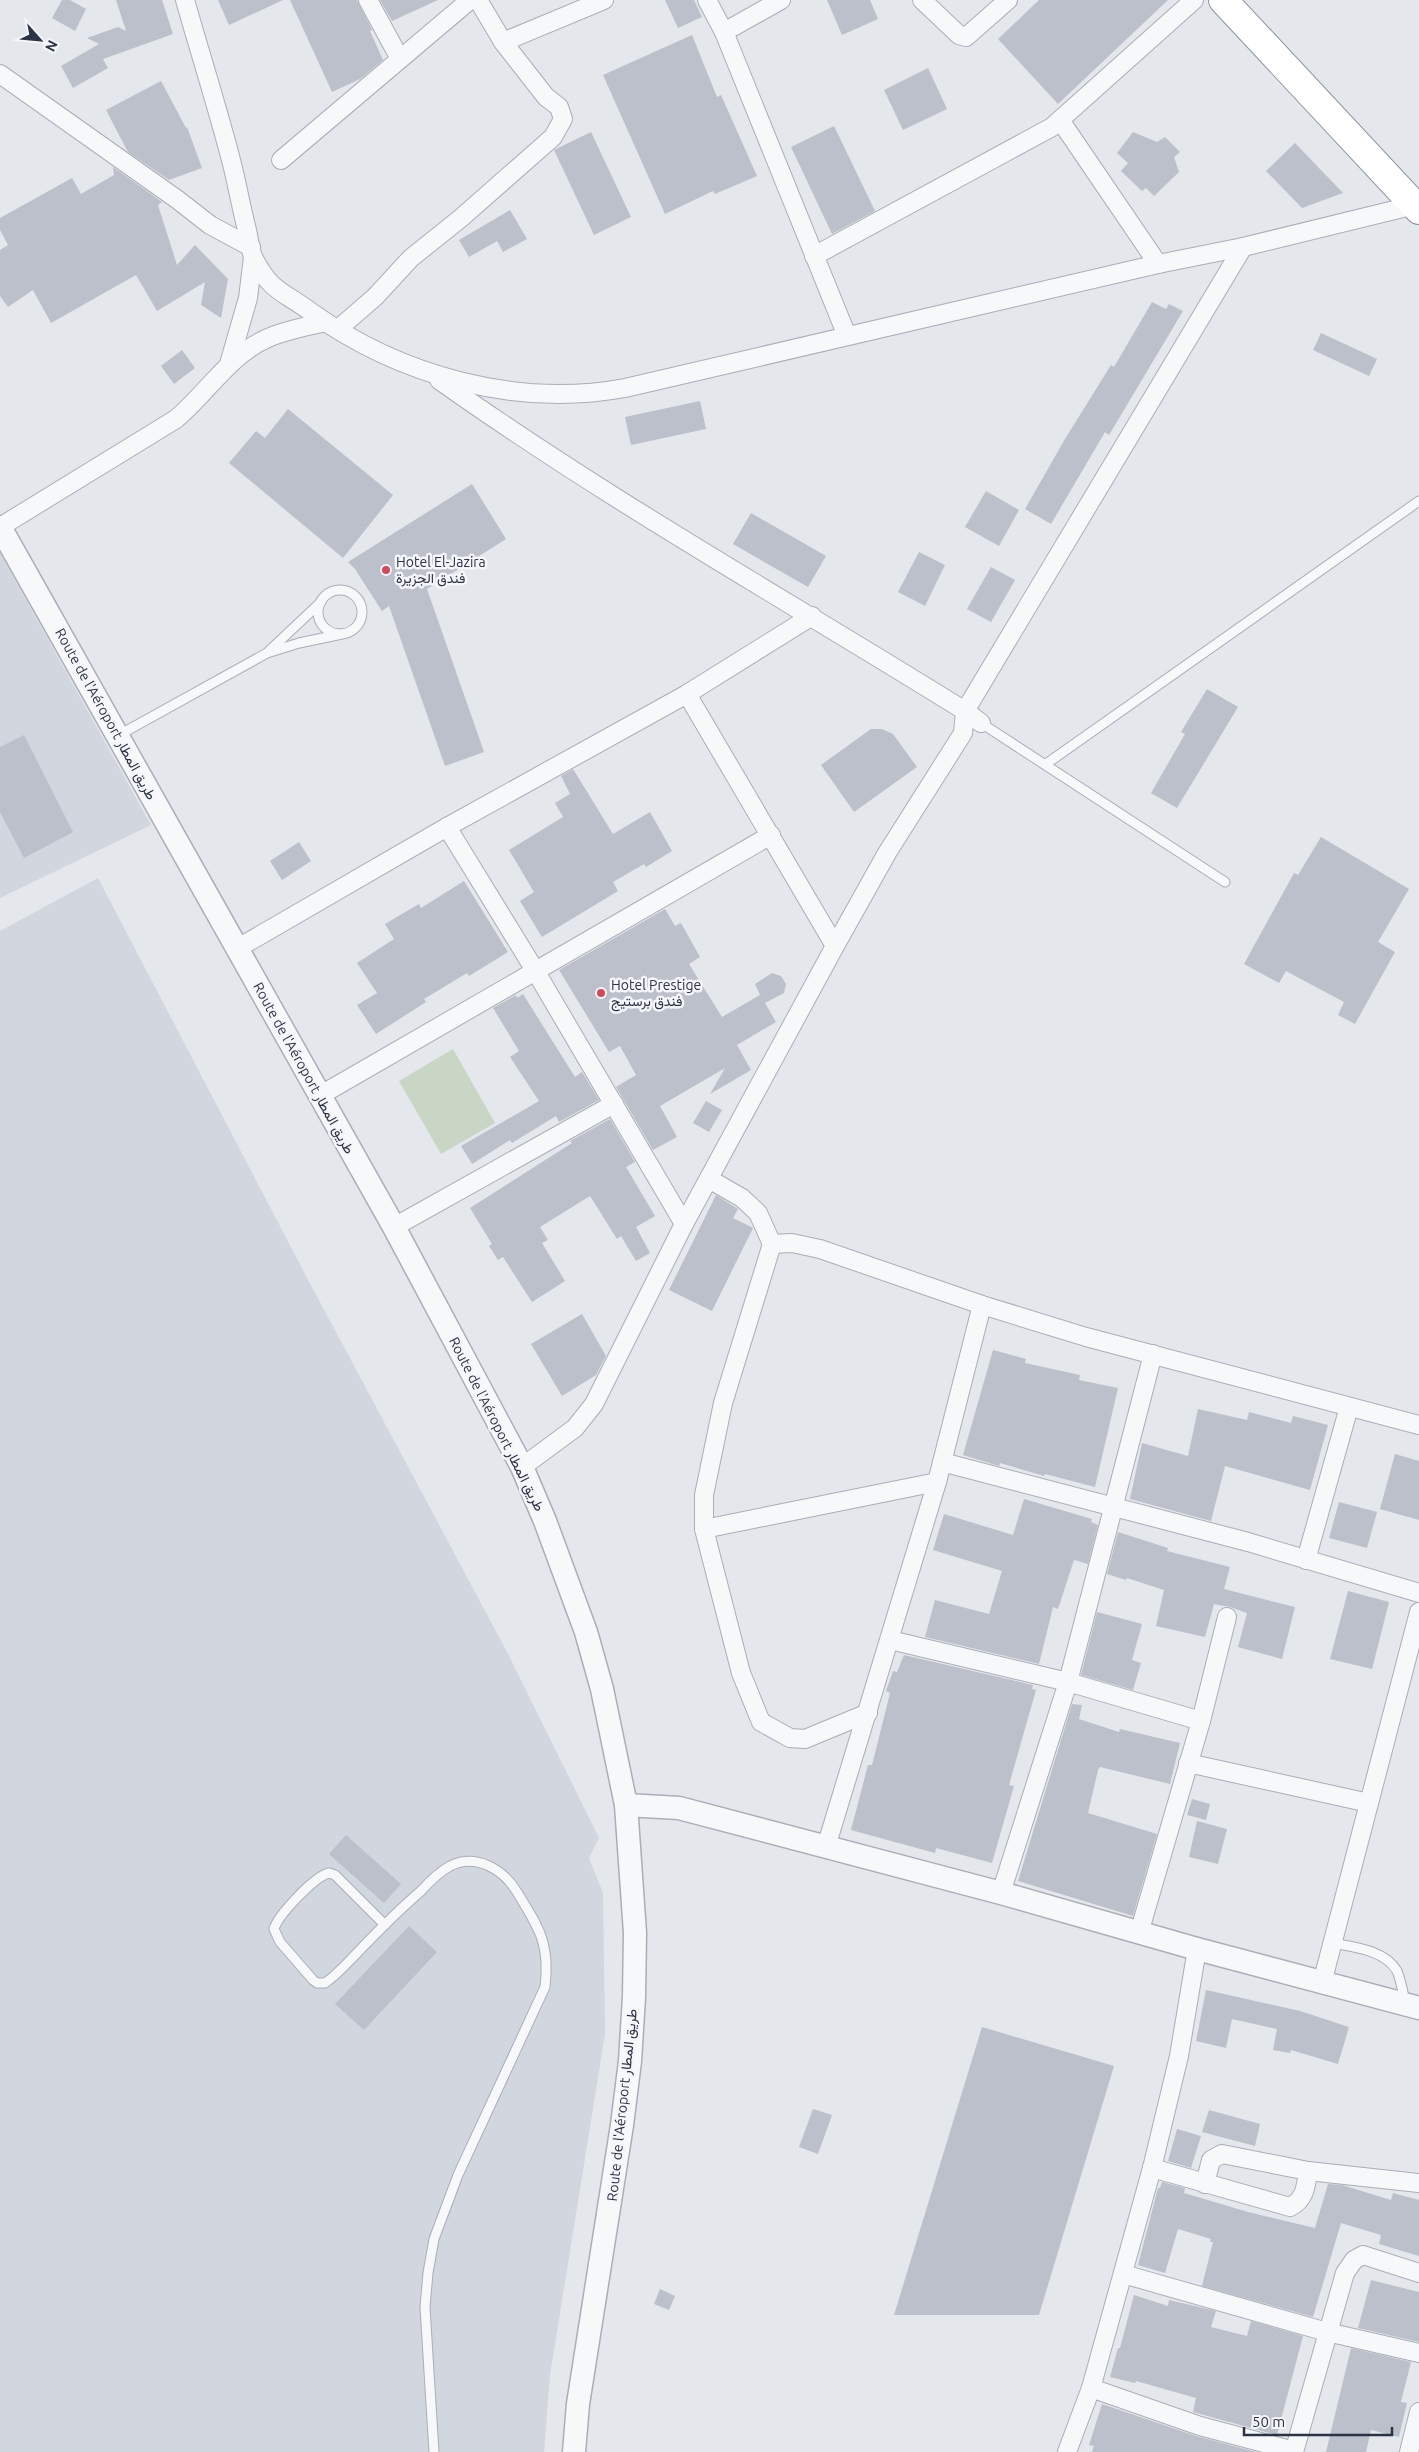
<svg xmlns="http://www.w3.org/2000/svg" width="1419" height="2452" font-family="Ubuntu,Vazirmatn,sans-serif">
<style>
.built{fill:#d2d6de}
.green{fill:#c9d6c5}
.building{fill:#bbc0ca}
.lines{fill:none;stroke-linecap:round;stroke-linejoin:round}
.service-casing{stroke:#a9aeb7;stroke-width:11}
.minor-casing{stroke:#a9aeb7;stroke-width:20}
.tertiary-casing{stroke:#a9aeb7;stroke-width:25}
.trunk-casing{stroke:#8b94a3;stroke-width:30}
.service{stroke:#f7f8fa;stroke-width:9}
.minor{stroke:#f7f8fa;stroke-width:18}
.tertiary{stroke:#f7f8fa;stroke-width:22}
.trunk{stroke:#fff;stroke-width:28}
.poi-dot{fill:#d1495b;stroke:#f4f6f9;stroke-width:2}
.labels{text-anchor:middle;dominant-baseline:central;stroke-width:5;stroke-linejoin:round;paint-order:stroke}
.poi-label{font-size:14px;fill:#2b3445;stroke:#f4f6f9;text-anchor:start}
.street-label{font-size:14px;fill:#2b3445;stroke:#f4f6f9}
</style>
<rect width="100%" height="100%" fill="#e4e7ec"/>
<g class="built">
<polygon points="0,553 151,825 0,898"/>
<polygon points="98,878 306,1276 506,1650 599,1838 589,1858 603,1893 605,2034 550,2375 544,2452 0,2452 0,931"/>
</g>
<polygon class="green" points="453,1049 495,1123 441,1154 399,1081"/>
<g class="building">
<polygon points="62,0 70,0 86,9 75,31 52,18"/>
<polygon points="116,0 162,0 173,34 103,59 108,68 73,88 61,66 99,44 87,38 118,27 126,31"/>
<polygon points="218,0 283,0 229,25"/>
<polygon points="290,0 357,0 372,30 370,31 383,60 360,79 332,92"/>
<polygon points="380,0 438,0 392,21"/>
<polygon points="665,0 694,0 702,17 678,28"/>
<polygon points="827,0 870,0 878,19 842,35"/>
<polygon points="1039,0 1168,0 1058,104 998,39"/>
<polygon points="692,35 717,97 721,95 757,176 715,194 713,191 665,214 603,75"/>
<polygon points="928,68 947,109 903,130 884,90"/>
<polygon points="161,81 186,128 187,127 202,168 169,180 128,152 106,110"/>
<polygon points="834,126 875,211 832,234 791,147"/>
<polygon points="591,132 631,217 594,235 554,150"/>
<polygon points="1133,132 1157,142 1165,137 1180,152 1174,157 1179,172 1154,196 1146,188 1142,191 1121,171 1128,163 1117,153"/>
<polygon points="1295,143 1343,193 1302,208 1266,171"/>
<polygon points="113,167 162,202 158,205 177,265 195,245 228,279 221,318 201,305 205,282 157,311 136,275 51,323 33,290 8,307 0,296 0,250 8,245 0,230 0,218 72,178 81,194 114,175"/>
<polygon points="510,210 527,239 503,252 497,241 469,257 459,240"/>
<polygon points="1152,302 1166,309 1169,304 1183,311 1109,435 1105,432 1051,524 1025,509 1065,439 1111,365 1114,367"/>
<polygon points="1321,333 1377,359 1369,376 1313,350"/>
<polygon points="182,350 195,368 174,384 161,366"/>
<polygon points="700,401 706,429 631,445 625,417"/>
<polygon points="288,409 393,495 343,558 229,463 256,431 265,438"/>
<polygon points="472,484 506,539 427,589 484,752 445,766 389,606 382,611 355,569 348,562"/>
<polygon points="986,491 1019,510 999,546 965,527"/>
<polygon points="751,513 826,556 808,587 733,544"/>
<polygon points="919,552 945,565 925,606 898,592"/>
<polygon points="991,567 1015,580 991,622 967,609"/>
<polygon points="1207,689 1238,707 1177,808 1151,793 1185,734 1181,732"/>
<polygon points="871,729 882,729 893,734 917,767 854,812 821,765"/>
<polygon points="24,735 73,832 24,858 0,812 0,747"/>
<polygon points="573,769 613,834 650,812 672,851 646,867 644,864 613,882 618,891 542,937 520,901 534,892 509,850 563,817 555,803 570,794 561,776"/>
<polygon points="1321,837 1409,889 1378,942 1395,952 1355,1024 1338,1015 1344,1002 1286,971 1279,983 1244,964 1294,873 1298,875"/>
<polygon points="299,842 311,861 282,880 270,861"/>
<polygon points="464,881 508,952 469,976 467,973 424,999 426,1002 376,1034 357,1005 377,993 357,963 394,939 385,924 419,904 421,908"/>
<polygon points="665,909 675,926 681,923 700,957 689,964 722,1017 760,995 755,984 772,973 781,976 786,984 784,993 765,1003 776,1022 737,1045 751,1070 710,1094 725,1068 660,1106 677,1137 653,1150 616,1087 636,1075 620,1046 609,1052 559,970"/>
<polygon points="523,994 575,1077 582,1072 599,1100 559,1122 556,1116 512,1143 510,1140 472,1164 461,1146 539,1101 510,1057 519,1051 493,1008 516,995 517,998"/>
<polygon points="706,1101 722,1110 709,1132 693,1123"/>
<polygon points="610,1119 635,1162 626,1167 655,1216 636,1227 650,1253 636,1261 621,1236 617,1239 590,1196 540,1227 548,1240 542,1243 565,1281 532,1302 503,1257 498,1260 489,1246 492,1244 470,1208 572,1143 570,1141"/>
<polygon points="716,1195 738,1209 733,1218 753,1228 712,1311 669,1290"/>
<polygon points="582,1314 606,1356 596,1375 562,1396 531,1344"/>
<polygon points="993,1350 1026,1359 1025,1363 1080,1375 1079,1380 1118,1388 1095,1487 1045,1474 1044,1476 1000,1463 999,1466 963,1455"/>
<polygon points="1198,1409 1247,1420 1249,1412 1291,1423 1293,1416 1328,1425 1310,1490 1225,1466 1211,1521 1130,1499 1142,1443 1188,1456"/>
<polygon points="1395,1454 1419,1461 1419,1520 1380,1509"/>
<polygon points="1024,1499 1092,1519 1091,1522 1098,1525 1088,1564 1074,1560 1058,1609 1053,1607 1039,1664 925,1637 935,1600 989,1614 1002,1571 933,1550 944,1514 1013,1535"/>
<polygon points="1339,1502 1377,1512 1367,1548 1329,1538"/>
<polygon points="1118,1532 1168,1548 1167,1551 1230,1567 1224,1589 1295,1607 1282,1659 1238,1647 1247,1613 1230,1607 1214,1604 1205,1637 1156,1626 1164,1590 1127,1578 1126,1580 1107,1574"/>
<polygon points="1348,1591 1389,1602 1372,1669 1330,1659"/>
<polygon points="1097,1612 1142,1624 1132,1660 1141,1663 1133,1690 1081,1675"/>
<polygon points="904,1655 1033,1685 1032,1689 1036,1690 1009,1785 1014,1786 992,1863 936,1848 935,1853 851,1830 868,1765 872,1765 890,1693 886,1691 893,1671 897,1672"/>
<polygon points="1072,1704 1082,1705 1079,1719 1119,1732 1120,1729 1180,1743 1170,1784 1100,1767 1098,1770 1088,1813 1157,1834 1133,1916 1018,1881"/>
<polygon points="1192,1799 1210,1804 1206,1820 1187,1815"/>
<polygon points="1197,1821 1227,1829 1218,1864 1189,1857"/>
<polygon points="346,1835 401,1884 384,1903 329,1854"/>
<polygon points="409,1926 437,1952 364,2030 335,2004"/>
<polygon points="1206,1990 1300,2011 1349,2027 1338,2064 1291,2050 1290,2053 1273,2050 1277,2029 1232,2019 1226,2048 1196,2041"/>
<polygon points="982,2027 1114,2066 1039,2315 894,2315"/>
<polygon points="813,2109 832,2115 818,2154 799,2147"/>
<polygon points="1209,2110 1260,2124 1255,2146 1202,2132"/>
<polygon points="1177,2129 1201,2136 1191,2168 1168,2161"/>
<polygon points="1162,2182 1185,2188 1184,2193 1248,2212 1315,2228 1328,2184 1342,2185 1391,2200 1393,2193 1419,2200 1419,2256 1379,2244 1381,2235 1341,2223 1313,2317 1202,2286 1213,2242 1210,2242 1211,2239 1178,2229 1165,2273 1138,2265 1158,2188 1160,2188"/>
<polygon points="1371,2280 1419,2292 1419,2342 1358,2328"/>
<polygon points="660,2289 675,2296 669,2310 654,2304"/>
<polygon points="1134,2295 1168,2306 1169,2300 1216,2311 1211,2327 1247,2336 1251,2321 1303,2336 1277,2435 1193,2412 1196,2398 1136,2381 1135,2383 1110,2377 1118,2348 1120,2348"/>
<polygon points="1351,2348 1411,2362 1401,2402 1407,2403 1399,2437 1371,2430 1366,2452 1326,2452"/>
<polygon points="1102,2404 1196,2436 1256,2452 1092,2452 1094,2446 1089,2445"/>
</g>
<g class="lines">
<g class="service-casing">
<g id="service">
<circle cx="340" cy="612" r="22"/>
<polyline points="269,651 321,602"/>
<polyline points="981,723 1225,882"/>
<polyline points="119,735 267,653 299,643 342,634"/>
<polyline points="1046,764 1419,501"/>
<path d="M385,1925L335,1875L329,1873C315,1876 278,1915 274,1929L280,1942L313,1980L317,1983H325C337,1975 348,1962 358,1952C378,1931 399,1910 421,1891C429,1882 439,1872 450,1866C476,1853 503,1869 517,1892C539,1928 550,1943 545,1987L458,2175L434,2239L428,2273L425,2307L434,2452"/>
<path d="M1332,1943C1354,1947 1385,1950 1397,1971C1401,1980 1403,1993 1405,2002"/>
</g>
</g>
<g class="minor-casing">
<g id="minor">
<path d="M185,0C200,53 217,106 231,160C237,183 241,207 247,230C249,239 250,251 254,259C272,293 283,291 311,312C400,376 517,408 625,388L1158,264L1243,247L1415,205"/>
<polyline points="368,0 400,59"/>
<polyline points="707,0 724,32 847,336"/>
<polyline points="922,0 959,35 966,37 1008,0"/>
<polyline points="724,32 781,0"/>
<polyline points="503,42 604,0"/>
<polyline points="0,74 178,200 210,225 251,247"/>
<polyline points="1060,120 1158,264"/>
<polyline points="281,160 470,0"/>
<polyline points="814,256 1052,127 1194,0"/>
<polyline points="338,329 375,297 411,258 461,218 553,137 563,119 559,107 546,97 503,42 478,0"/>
<polyline points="229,364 248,298 253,257"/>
<path d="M439,380C608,500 790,602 965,711L981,723"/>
<path d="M0,527L176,419C207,393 230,354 268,338C286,330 306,327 324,322"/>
<polyline points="687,694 835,946"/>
<polyline points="447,827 536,972 684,1224"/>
<polyline points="238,948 447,827 687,694 812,616"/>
<polyline points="319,1096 771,835"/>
<polyline points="709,1179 742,1198 758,1213 772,1244 792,1243 820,1249 982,1305 1086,1337 1419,1425"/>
<polyline points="394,1227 614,1104"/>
<polyline points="772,1244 723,1403 704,1495 704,1529 741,1673 761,1722 790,1738 805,1739 868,1713"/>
<polyline points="942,1462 1248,1542 1419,1593"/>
<polyline points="522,1467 575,1428 594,1404 684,1224 835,946 887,853 963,733 965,711 1243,247"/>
<polyline points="704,1529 937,1482"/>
<polyline points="1306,1560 1349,1407"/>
<polyline points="890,1640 1068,1682 1201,1721"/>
<polyline points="1188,1763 1369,1803"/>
<polyline points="826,1847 937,1482 982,1305"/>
<polyline points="1001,1893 1068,1682 1153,1354"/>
<polyline points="1139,1933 1201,1721 1227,1617"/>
<polyline points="1322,1983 1419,1612"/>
<path d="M1152,2168L1290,2207C1305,2200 1306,2186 1308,2171"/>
<polyline points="1205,2184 1211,2160 1222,2154 1308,2171 1419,2183"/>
<polyline points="1123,2274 1327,2332 1419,2353"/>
<polyline points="1091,2388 1200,2426 1294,2451"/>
<polyline points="1067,2452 1091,2388 1152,2168 1179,2056 1197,1949"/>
<polyline points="1294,2452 1345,2273 1354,2260 1363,2255 1419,2273"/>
<polyline points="1409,2452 1419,2412"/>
</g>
</g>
<g class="tertiary-casing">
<g id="tertiary">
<polyline points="0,527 394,1227 522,1467 545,1521 586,1632 602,1689 626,1805 635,1933 634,1997 630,2061 622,2125 578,2404 574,2452"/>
<polyline points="626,1805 679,1808 1001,1893 1197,1949 1419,2008"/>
</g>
</g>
<g class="trunk-casing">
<polyline id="trunk" points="1223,0 1419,210"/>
</g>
<use href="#service" class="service"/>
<use href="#minor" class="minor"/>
<use href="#tertiary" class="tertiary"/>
<use href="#trunk" class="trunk"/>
</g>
<g class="poi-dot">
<circle cx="386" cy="570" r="5"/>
<circle cx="601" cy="993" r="5"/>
</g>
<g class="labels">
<g class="poi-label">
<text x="396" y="562">Hotel El-Jazira<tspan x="396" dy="16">فندق الجزيرة</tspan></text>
<text x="611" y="985">Hotel Prestige<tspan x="611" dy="16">فندق برستيج</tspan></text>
</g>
<g class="street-label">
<text transform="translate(106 714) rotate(61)">Route de l'Aéroport طريق المطار</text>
<text transform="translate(304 1068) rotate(61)">Route de l'Aéroport طريق المطار</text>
<text transform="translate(497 1424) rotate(63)">Route de l'Aéroport طريق المطار</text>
<text transform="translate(622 2105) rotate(-84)">Route de l'Aéroport طريق المطار</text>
</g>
</g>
<g transform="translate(40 40) rotate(117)" stroke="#f4f6f9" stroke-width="4" paint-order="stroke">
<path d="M0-4L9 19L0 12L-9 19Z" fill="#2b3445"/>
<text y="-8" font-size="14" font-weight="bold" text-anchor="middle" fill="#2b3445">N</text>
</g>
<path d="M1244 2427v8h148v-8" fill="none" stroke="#2b3445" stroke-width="2.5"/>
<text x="1252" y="2427" font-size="15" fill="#2b3445" stroke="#f4f6f9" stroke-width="4" paint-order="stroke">50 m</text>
</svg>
